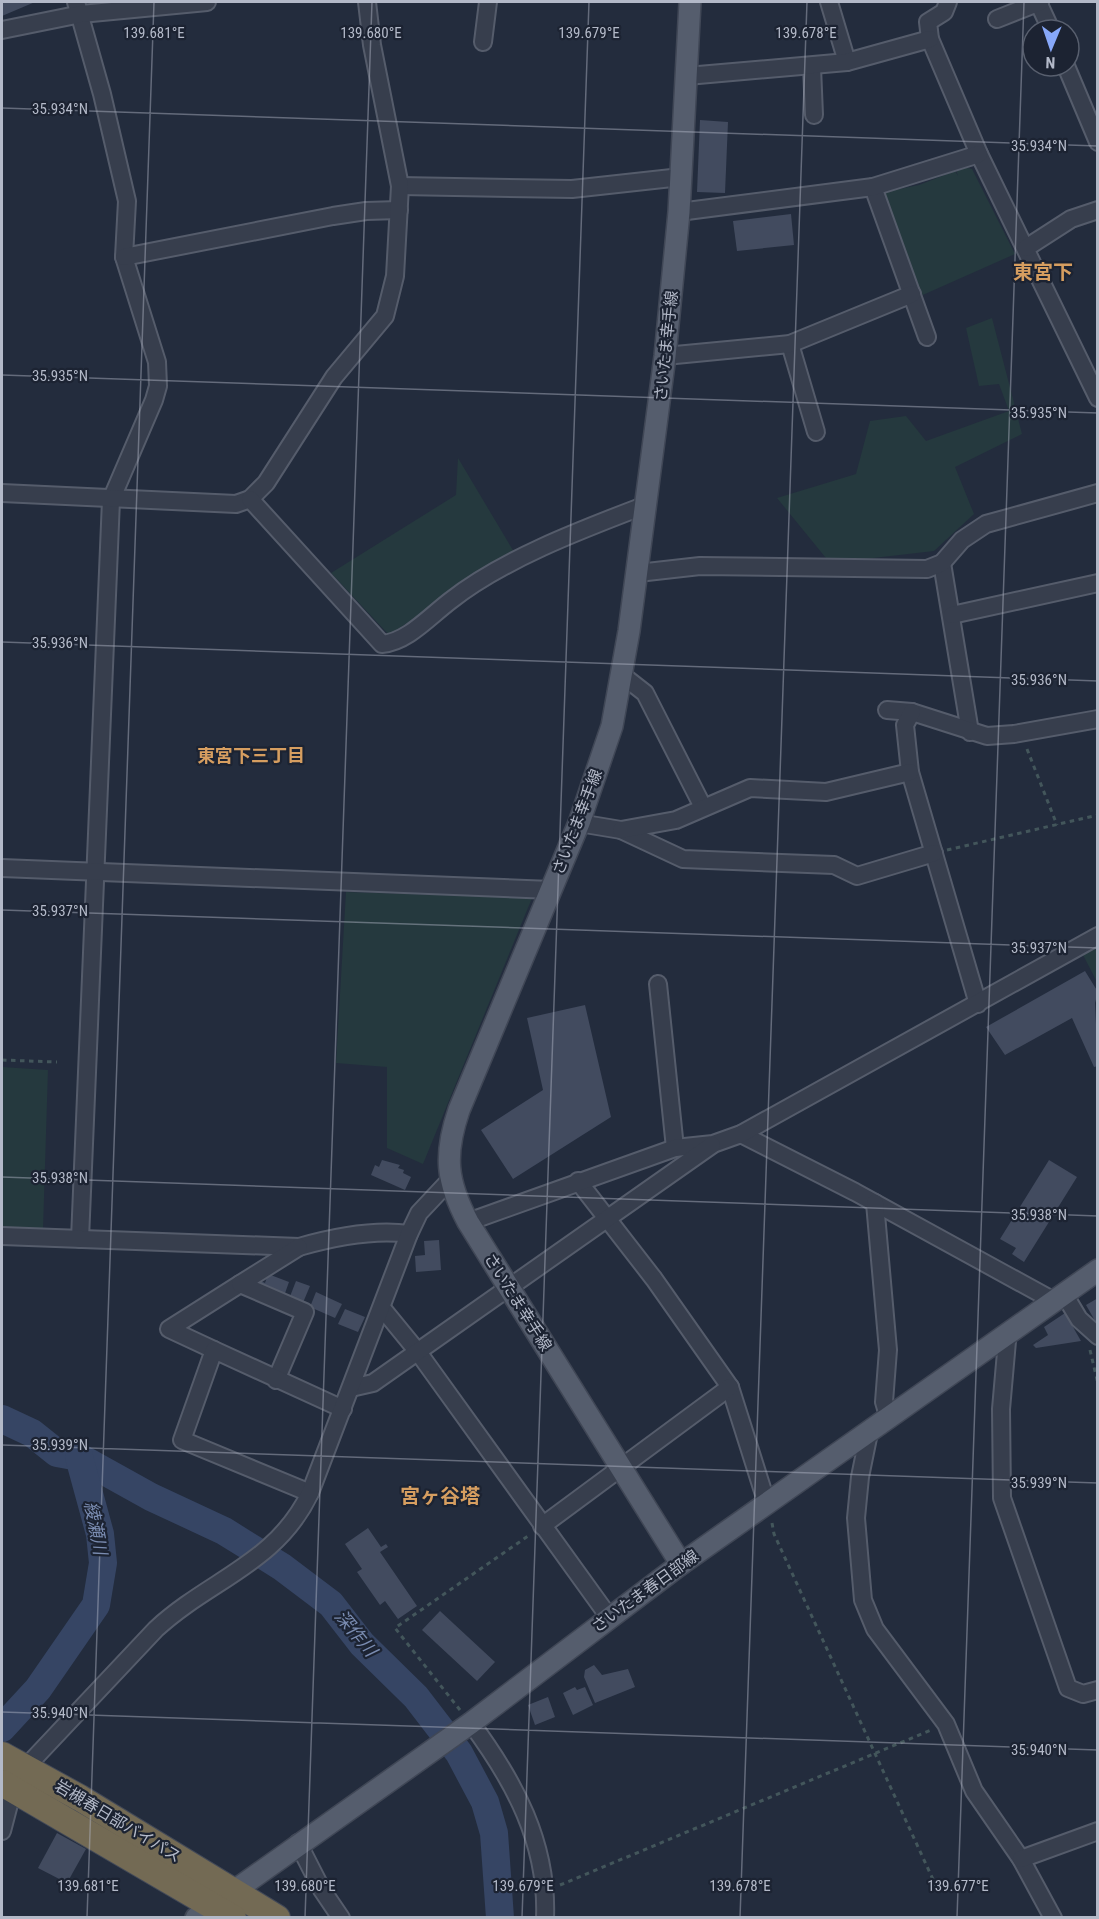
<svg xmlns="http://www.w3.org/2000/svg" width="1099" height="1919" font-family="'Roboto Condensed','Noto Sans JP',sans-serif">
<style>
.green{fill:#25393e}
.lines{fill:none;stroke-linecap:round;stroke-linejoin:round}
.river{stroke:#364564;stroke-width:28}
.building{fill:#424b5f}
.minor-casing{stroke:#555c6b;stroke-width:20}
.major-casing{stroke:#404756;stroke-width:24}
.highway-casing{stroke:#424958;stroke-width:28}
.path{stroke:#43565b;stroke-width:3;stroke-dasharray:4.5 4.5;stroke-linecap:butt}
.minor{stroke:#373e4d;stroke-width:16}
.major{stroke:#555d6d;stroke-width:21}
.highway{stroke:#736a54;stroke-width:26}
.ticks{fill:none;stroke:#b3b9c8;stroke-width:1.5;stroke-opacity:0.45}
.labels{text-anchor:middle;dominant-baseline:central;stroke-width:4.5;stroke-linejoin:round;paint-order:stroke}
.street-label{font-size:16px;fill:#b3b9c8;stroke:#1c2332}
.neighbourhood-label{font-size:18px;font-weight:bold;fill:#d69e60;stroke:#1c2332}
.water-label{font-size:18px;font-style:italic;fill:#7a8cb1;stroke:#1c2332}
.quarter-label{font-size:20px;font-weight:bold;fill:#d69e60;stroke:#1c2332}
.ticks-label{font-size:15px;text-anchor:middle;fill:#b3b9c8;stroke:#1c2332;stroke-width:4.5;stroke-linejoin:round;paint-order:stroke}
</style>
<rect width="100%" height="100%" fill="#232c3d"/>
<g class="green">
<polygon points="964,167 972,169 1015,254 916,298 882,198 885,192 919,185 955,171 958,176 956,170"/>
<polygon points="992,318 1022,434 955,467 974,514 934,551 830,563 777,498 856,474 870,421 906,416 926,441 1009,411 999,384 979,386 966,328"/>
<polygon points="458,458 514,552 389,635 331,573 456,495"/>
<polygon points="346,892 532,898 423,1164 387,1148 387,1067 336,1063"/>
<polygon points="1097,947 1097,982 1082,953"/>
<polygon points="2,1067 48,1070 43,1229 2,1228"/>
</g>
<g class="lines">
<g class="river">
<polyline points="2,1419 32,1433 57,1453 79,1457 151,1497 224,1531 282,1567 331,1604 362,1644 416,1697 459,1753 485,1802 494,1833 500,1918"/>
<polyline points="2,1728 38,1689 96,1605 103,1563 100,1534 79,1457"/>
</g>
</g>
<g class="building">
<polygon points="2,2 35,2 2,16"/>
<polygon points="700,120 728,122 725,193 697,192"/>
<polygon points="791,214 794,245 737,251 733,221"/>
<polygon points="1085,971 1098,992 1095,1003 1098,1066 1094,1067 1072,1018 1005,1055 986,1027"/>
<polygon points="585,1005 611,1117 513,1179 481,1130 543,1090 527,1018"/>
<polygon points="382,1160 400,1165 398,1168 404,1170 403,1173 411,1177 405,1190 371,1175 375,1165 379,1167"/>
<polygon points="1049,1160 1077,1177 1024,1262 1012,1254 1016,1248 1000,1239"/>
<polygon points="439,1240 441,1270 416,1272 415,1256 425,1255 424,1241"/>
<polygon points="268,1274 289,1282 284,1296 259,1287 261,1281 265,1283"/>
<polygon points="296,1281 310,1286 302,1305 289,1299"/>
<polygon points="316,1292 342,1304 335,1318 310,1307"/>
<polygon points="1098,1298 1098,1326 1086,1305"/>
<polygon points="345,1309 365,1317 358,1332 338,1324"/>
<polygon points="1065,1313 1081,1341 1036,1348 1033,1345 1048,1335 1044,1327"/>
<polygon points="368,1528 381,1547 386,1544 388,1547 380,1552 417,1606 398,1619 385,1601 380,1605 357,1572 362,1569 345,1544"/>
<polygon points="440,1611 495,1662 477,1681 422,1630"/>
<polygon points="594,1665 602,1675 628,1669 635,1687 595,1703 584,1677 585,1670"/>
<polygon points="575,1687 577,1690 585,1687 593,1705 573,1715 563,1693"/>
<polygon points="548,1697 555,1717 535,1725 528,1705"/>
<polygon points="57,1833 86,1849 67,1883 38,1868"/>
</g>
<g class="lines">
<g class="minor-casing">
<g id="minor">
<polyline points="76,2 102,94 127,201 124,257 157,362 158,386 154,400 111,500 80,1239"/>
<polyline points="829,2 847,62"/>
<polyline points="948,2 944,12 928,22 930,39 979,154 1098,398"/>
<polyline points="1038,2 1051,30"/>
<polyline points="997,19 1040,2"/>
<polyline points="2,30 81,14 207,2"/>
<polyline points="483,42 488,2"/>
<polyline points="1066,66 1098,142"/>
<polyline points="812,67 814,115"/>
<polyline points="687,76 847,62 930,39"/>
<polyline points="400,186 572,189 681,177"/>
<polyline points="873,187 927,337"/>
<polyline points="679,212 873,187 979,154"/>
<polyline points="1026,248 1071,219 1098,210"/>
<polyline points="124,257 333,216 366,211 399,210"/>
<polyline points="790,344 816,432"/>
<polyline points="665,356 790,344 912,294"/>
<polyline points="2,493 236,504 250,499 266,483 334,377 385,316 395,276 400,186 372,45 367,2"/>
<path d="M250,499L382,644C407,642 429,617 450,601C503,559 583,529 646,505"/>
<polyline points="942,563 970,732"/>
<polyline points="638,573 700,566 927,569 942,563 962,540 986,524 1098,493"/>
<polyline points="952,615 1098,583"/>
<polyline points="622,675 645,693 703,807"/>
<polyline points="887,710 912,712 987,736 1014,734 1098,719"/>
<polyline points="912,712 905,725 910,772 978,1004"/>
<polyline points="579,823 621,830 683,859 834,865 857,876 934,853"/>
<polyline points="621,830 676,820 750,788 826,792 910,772"/>
<polyline points="2,868 551,890"/>
<polyline points="658,984 675,1148"/>
<polyline points="741,1134 855,1192 1054,1301"/>
<polyline points="578,1181 654,1279 730,1387 767,1504"/>
<polyline points="875,1203 888,1350 884,1402 889,1419"/>
<polyline points="468,1222 675,1148 713,1144 741,1134 1098,936"/>
<path d="M2,1236L299,1247C334,1237 373,1229 409,1234"/>
<polyline points="1064,1294 1079,1319 1098,1336"/>
<polyline points="382,1308 418,1352 609,1617"/>
<polyline points="1003,1337 1007,1341 1001,1409 1002,1498 1068,1688 1083,1694 1098,1690"/>
<polyline points="214,1350 169,1329 240,1284"/>
<polyline points="276,1380 305,1312 240,1284 299,1247"/>
<polyline points="351,1388 373,1383 712,1145"/>
<polyline points="869,1433 860,1477 856,1518 863,1600 875,1629 946,1724 974,1791 1021,1859 1053,1918"/>
<polyline points="310,1493 182,1440 214,1350 343,1409"/>
<polyline points="542,1526 730,1387"/>
<path d="M471,1723C514,1781 548,1843 545,1918"/>
<path d="M2,1831L13,1789L26,1767L156,1629C210,1579 276,1564 310,1493L409,1234L419,1213L450,1180"/>
<polyline points="298,1843 322,1890 341,1918"/>
<polyline points="1021,1859 1098,1831"/>
</g>
</g>
<g class="major-casing">
<g id="major">
<path d="M681,1564L468,1222C446,1181 444,1154 459,1110L579,823L612,726L629,631L665,356L679,212L690,2"/>
<polyline points="196,1918 471,1723 681,1564 1098,1270"/>
</g>
</g>
<g class="highway-casing">
<g id="highway">
<polyline points="2,1755 80,1798 277,1918"/>
<polyline points="2,1783 233,1918"/>
</g>
</g>
<g class="path">
<polyline points="1027,749 1057,825"/>
<polyline points="947,850 1098,815"/>
<polyline points="2,1060 57,1062"/>
<polyline points="1090,1350 1098,1384"/>
<polyline points="772,1523 774,1534 936,1886"/>
<polyline points="460,1710 395,1628 531,1534"/>
<polyline points="560,1885 931,1730"/>
</g>
<use href="#minor" class="minor"/>
<use href="#major" class="major"/>
<use href="#highway" class="highway"/>
</g>
<path class="ticks" d="M2,108L1098,146M2,375L1098,413M2,642L1098,681M2,910L1098,948M2,1177L1098,1216M2,1445L1098,1483M2,1712L1098,1750M87,1918L154,2M305,1918L372,2M522,1918L589,2M740,1918L807,2M957,1918L1024,2"/>
<g class="labels">
<g class="street-label">
<text transform="translate(666 346) rotate(-84)">さいたま幸手線</text>
<text transform="translate(577 822) rotate(-69)">さいたま幸手線</text>
<text transform="translate(518 1302) rotate(58)">さいたま幸手線</text>
<text transform="translate(645 1591) rotate(-36)">さいたま春日部線</text>
<text transform="translate(118 1821) rotate(31)">岩槻春日部バイパス</text>
</g>
<g class="neighbourhood-label">
<text x="251" y="755">東宮下三丁目</text>
</g>
<g class="water-label">
<text transform="translate(96 1528) rotate(79)">綾瀬川</text>
<text transform="translate(356 1633) rotate(50)">深作川</text>
</g>
<g class="quarter-label">
<text x="1043" y="272">東宮下</text>
<text x="440" y="1496">宮ヶ谷塔</text>
</g>
</g>
<g class="ticks-label">
<text x="154" y="38">139.681°E</text>
<text x="371" y="38">139.680°E</text>
<text x="589" y="38">139.679°E</text>
<text x="806" y="38">139.678°E</text>
<text x="60" y="114">35.934°N</text>
<text x="1039" y="151">35.934°N</text>
<text x="60" y="381">35.935°N</text>
<text x="1039" y="418">35.935°N</text>
<text x="60" y="648">35.936°N</text>
<text x="1039" y="685">35.936°N</text>
<text x="60" y="916">35.937°N</text>
<text x="1039" y="953">35.937°N</text>
<text x="60" y="1183">35.938°N</text>
<text x="1039" y="1220">35.938°N</text>
<text x="60" y="1450">35.939°N</text>
<text x="1039" y="1488">35.939°N</text>
<text x="60" y="1718">35.940°N</text>
<text x="1039" y="1755">35.940°N</text>
<text x="88" y="1891">139.681°E</text>
<text x="305" y="1891">139.680°E</text>
<text x="523" y="1891">139.679°E</text>
<text x="740" y="1891">139.678°E</text>
<text x="958" y="1891">139.677°E</text>
</g>
<rect width="1099" height="1919" fill="none" stroke="#b3b9c8" stroke-width="6"/>
<g transform="translate(1051 48) rotate(182)"><circle r="28" fill="#1c2332" stroke="#585f6e" stroke-width="1.5"/>
<path d="M0-4.5L10 22L0 15L-10 22Z" fill="#87a8f9"/>
<text y="-9" font-size="16" font-weight="bold" text-anchor="middle" fill="#b3b9c8">N</text>
</g>
</svg>
